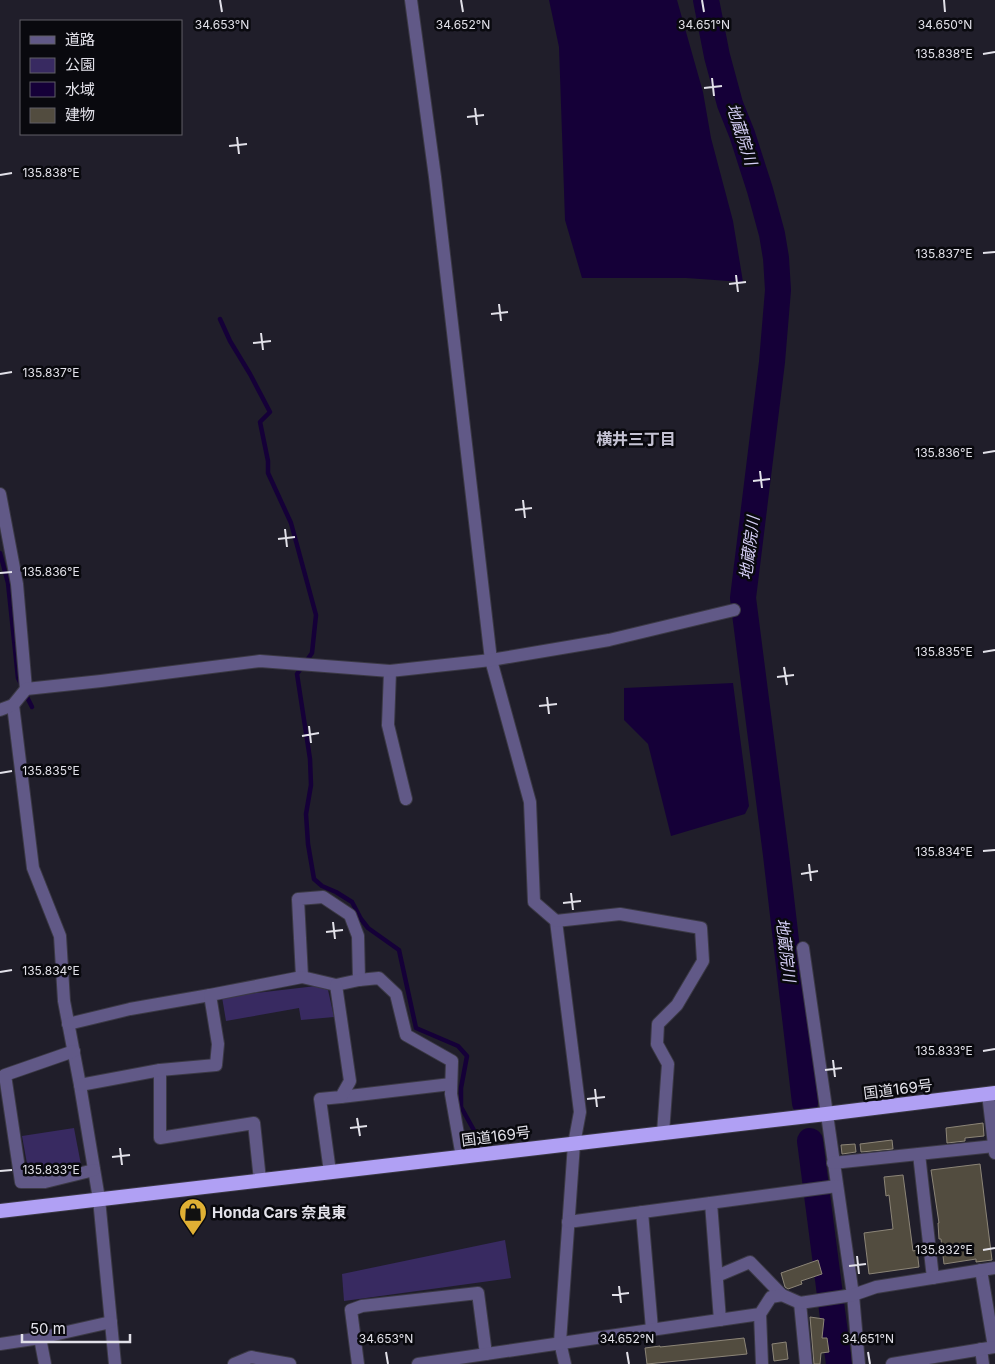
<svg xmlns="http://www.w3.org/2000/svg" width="995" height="1364" font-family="Inter,'Noto Sans JP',sans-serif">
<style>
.green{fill:#382a61}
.water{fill:#150038}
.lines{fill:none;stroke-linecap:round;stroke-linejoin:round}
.stream{stroke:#150038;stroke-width:4.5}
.river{stroke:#150038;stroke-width:26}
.building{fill:#524c3f;stroke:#8c8577}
.minor-casing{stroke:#3b3945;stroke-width:14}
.trunk-casing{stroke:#3b3945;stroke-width:16}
.minor{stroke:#615987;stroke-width:12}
.trunk{stroke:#b0a0f4;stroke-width:14}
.ticks{fill:none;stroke:#e2e1e9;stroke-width:2}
.labels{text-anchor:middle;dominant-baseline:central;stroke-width:5;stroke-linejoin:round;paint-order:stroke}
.street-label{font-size:15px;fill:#e2e1e9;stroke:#09090e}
.poi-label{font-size:15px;font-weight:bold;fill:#e2e1e9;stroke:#09090e;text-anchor:start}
.water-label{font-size:16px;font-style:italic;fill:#d5cff6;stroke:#09090e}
.neighbourhood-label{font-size:16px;font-weight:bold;fill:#c5c3d3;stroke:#09090e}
.ticks-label{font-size:12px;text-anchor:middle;fill:#e2e1e9;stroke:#09090e;stroke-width:5;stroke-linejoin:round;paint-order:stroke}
</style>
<rect width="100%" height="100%" fill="#201e2a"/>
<g class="green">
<polygon points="316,986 328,990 334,1017 301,1020 299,1008 226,1021 222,997"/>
<polygon points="74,1128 81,1165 35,1175 28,1169 22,1136"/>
<polygon points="505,1240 511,1278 344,1301 342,1274"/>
</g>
<g class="water">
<polygon points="549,0 677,0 703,92 711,138 733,221 743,282 686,278 582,278 565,220 559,47"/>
<polygon points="733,683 749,806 745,814 671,836 648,744 624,720 624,688"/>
</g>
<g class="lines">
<g class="stream">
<polyline points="220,319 230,341 250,374 270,412 260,422 268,461 268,473 291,523 316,615 312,653 297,674 310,759 311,785 306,814 308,844 314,879 322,886 336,892 352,902 361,919 368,928 399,950 416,1028 458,1046 467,1056 461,1088 461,1107 481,1143"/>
<polyline points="0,553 8,583 18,678 21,684"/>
<polyline points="25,693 32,707"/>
</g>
<g class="river">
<polyline points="706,0 717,56 730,104 742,134 760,190 772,234 776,258 778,290 772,362 743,598 776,855 805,1103"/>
<polyline points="810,1141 839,1364"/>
</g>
</g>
<g class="building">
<polygon points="983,1123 984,1136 965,1138 965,1141 947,1143 946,1128"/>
<polygon points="892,1140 893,1149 861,1152 860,1144"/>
<polygon points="855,1144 856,1152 842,1154 841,1145"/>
<polygon points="980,1164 992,1260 976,1262 976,1259 944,1264 941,1239 939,1239 938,1223 939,1223 931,1170"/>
<polygon points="903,1175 913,1251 917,1250 919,1267 869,1274 864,1233 893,1229 889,1195 886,1196 884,1177"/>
<polygon points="818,1260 822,1274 801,1281 802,1284 788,1289 785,1287 781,1273"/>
<polygon points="810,1317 824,1319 822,1338 827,1338 829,1352 821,1353 820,1364 814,1364"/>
<polygon points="744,1338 747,1354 647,1364 645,1348 660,1346 660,1347"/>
<polygon points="786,1342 788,1359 774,1361 772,1344"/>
</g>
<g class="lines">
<g class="minor-casing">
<g id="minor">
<polyline points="411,0 435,177 491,660 530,802 534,902 556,921 580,1112 574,1144 560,1342 565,1364"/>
<polyline points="0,494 17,584 26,689"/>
<polyline points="390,671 388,725 406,799"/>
<polyline points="13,705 33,868 60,936 64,1001 80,1085 99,1199 115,1364"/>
<polyline points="0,710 13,705 26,689 101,681 260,661 390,671 491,660 609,640 734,610"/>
<polyline points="556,921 620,914 701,928 703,961 677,1005 658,1024 657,1044 668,1064 663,1133"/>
<polyline points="803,948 853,1295 859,1364"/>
<polyline points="302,977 298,899 323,897 350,915 358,936 359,980"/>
<polyline points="68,1024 130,1009 210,995"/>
<polyline points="74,1051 5,1075 21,1182 45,1182 94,1170"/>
<polyline points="160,1070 160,1138 254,1123 260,1180"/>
<polyline points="80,1085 160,1070 216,1065 218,1044 210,995 302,977 336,985 359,980 379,978 396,994 406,1035 452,1061 451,1094 462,1157"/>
<polyline points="988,1094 995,1153"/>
<polyline points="341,1097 451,1084"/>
<polyline points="919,1154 933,1278"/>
<polyline points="833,1163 994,1146"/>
<polyline points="330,1172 320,1099 341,1097 350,1081 336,985"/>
<polyline points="711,1203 720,1320"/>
<polyline points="642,1212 652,1329"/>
<polyline points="568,1222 837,1186"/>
<polyline points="981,1270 994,1347"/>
<polyline points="717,1276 750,1262 782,1295"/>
<polyline points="800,1303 806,1364"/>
<polyline points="760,1314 762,1364"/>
<polyline points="40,1338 45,1364"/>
<polyline points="0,1344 40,1338 111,1322"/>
<polyline points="981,1349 983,1364"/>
<polyline points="234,1364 251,1357 290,1364"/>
<polyline points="358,1364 351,1310 362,1306 478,1293 486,1354"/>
<polyline points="418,1364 760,1314 771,1297 782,1295 800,1303 853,1295 876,1287 995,1268"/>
<polyline points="892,1364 995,1347"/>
</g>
</g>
<g class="trunk-casing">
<polyline id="trunk" points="0,1211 826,1114 995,1093"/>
</g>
<use href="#minor" class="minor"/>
<use href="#trunk" class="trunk"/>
</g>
<path class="ticks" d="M220,0L222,12M461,0L463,12M702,0L704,12M944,0L945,12M983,54L995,52M712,78L714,96M704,88L722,86M475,108L477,125M467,117L484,115M237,137L239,154M229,146L247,144M0,175L12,173M983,253L995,252M736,275L738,292M729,284L746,282M499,304L501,321M491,314L508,312M261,333L263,350M253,343L271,341M0,374L12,372M983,453L995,451M760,471L762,488M753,481L770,479M523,500L525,518M515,510L532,508M285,529L287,547M278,539L295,537M0,573L12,572M983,652L995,650M784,667L787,685M777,677L794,675M547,697L549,714M539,706L557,704M309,726L311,743M302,736L319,733M0,773L12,771M983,851L995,850M809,864L811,881M801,874L818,871M571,893L573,910M563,903L581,901M333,922L335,939M326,932L343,930M0,972L12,970M983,1051L995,1049M833,1060L835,1077M825,1070L842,1068M595,1089L597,1107M587,1099L605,1097M357,1118L360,1136M350,1128L367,1126M120,1148L122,1165M112,1157L130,1155M0,1171L12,1170M983,1250L995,1248M857,1256L859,1274M849,1266L866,1264M619,1286L621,1303M612,1295L629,1293M386,1352L388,1364M627,1352L629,1364M868,1352L870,1364"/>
<defs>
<g id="shop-pin" transform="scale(1.4375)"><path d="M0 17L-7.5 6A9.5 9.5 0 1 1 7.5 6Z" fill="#e0b034" stroke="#09090e"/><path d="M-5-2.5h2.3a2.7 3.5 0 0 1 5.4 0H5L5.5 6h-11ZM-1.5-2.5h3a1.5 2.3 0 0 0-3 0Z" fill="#111"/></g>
</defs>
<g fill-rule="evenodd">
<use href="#shop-pin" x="193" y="1212"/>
</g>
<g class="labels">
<g class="street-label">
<text transform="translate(898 1089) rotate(-7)">国道169号</text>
<text transform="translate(496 1136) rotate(-7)">国道169号</text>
</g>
<g class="poi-label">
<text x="212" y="1212">Honda Cars 奈良東</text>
</g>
<g class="water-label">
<text transform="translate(742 134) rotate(72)">地蔵院川</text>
<text transform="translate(749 548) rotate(-83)">地蔵院川</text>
<text transform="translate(786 950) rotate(83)">地蔵院川</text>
</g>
<g class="neighbourhood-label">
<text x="636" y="439">横井三丁目</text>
</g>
</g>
<g class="ticks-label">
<text x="222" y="29">34.653°N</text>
<text x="463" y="29">34.652°N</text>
<text x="704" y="29">34.651°N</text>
<text x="945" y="29">34.650°N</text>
<text x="944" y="58">135.838°E</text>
<text x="51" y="177">135.838°E</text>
<text x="944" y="258">135.837°E</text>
<text x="51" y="377">135.837°E</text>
<text x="944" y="457">135.836°E</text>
<text x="51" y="576">135.836°E</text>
<text x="944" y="656">135.835°E</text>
<text x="51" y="775">135.835°E</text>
<text x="944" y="856">135.834°E</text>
<text x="51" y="975">135.834°E</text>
<text x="944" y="1055">135.833°E</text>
<text x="51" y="1174">135.833°E</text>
<text x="944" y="1254">135.832°E</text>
<text x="386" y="1343">34.653°N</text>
<text x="627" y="1343">34.652°N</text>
<text x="868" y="1343">34.651°N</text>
</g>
<rect x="20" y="20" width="162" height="115" fill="#09090e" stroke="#605f66"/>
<rect x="30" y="36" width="25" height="8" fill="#615987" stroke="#605f66"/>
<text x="65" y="45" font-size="15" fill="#e2e1e9">道路</text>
<rect x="30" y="58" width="25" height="15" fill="#382a61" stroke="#605f66"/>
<text x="65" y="70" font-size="15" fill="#e2e1e9">公園</text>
<rect x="30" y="82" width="25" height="15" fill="#150038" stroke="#605f66"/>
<text x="65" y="95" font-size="15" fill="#e2e1e9">水域</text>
<rect x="30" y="108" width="25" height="15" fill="#524c3f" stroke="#605f66"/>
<text x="65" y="120" font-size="15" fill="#e2e1e9">建物</text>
<path d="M22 1334v8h108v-8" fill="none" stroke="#e2e1e9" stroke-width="2.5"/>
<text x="30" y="1334" font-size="15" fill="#e2e1e9" stroke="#09090e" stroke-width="4" paint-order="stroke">50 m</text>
</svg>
